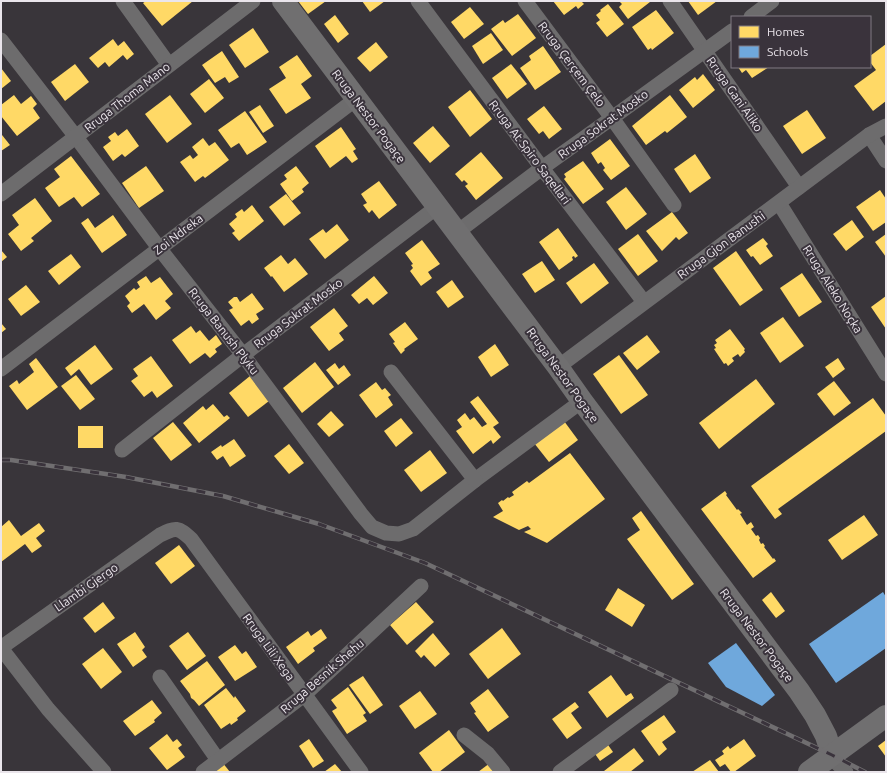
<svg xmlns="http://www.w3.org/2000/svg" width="887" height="773" font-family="Ubuntu,sans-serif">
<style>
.homes{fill:#ffd966}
.schools{fill:#6fa8dc}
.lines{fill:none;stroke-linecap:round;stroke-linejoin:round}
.street{stroke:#6d6c6d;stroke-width:15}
.secondary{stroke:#706f70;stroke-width:22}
.rail-casing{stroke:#706e70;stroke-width:4.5}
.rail{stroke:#3a333c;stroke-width:3;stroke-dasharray:9;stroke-linecap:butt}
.labels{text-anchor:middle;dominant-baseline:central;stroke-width:4;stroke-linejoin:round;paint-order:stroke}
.street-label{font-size:12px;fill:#eae5eb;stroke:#3a333c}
</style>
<rect width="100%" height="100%" fill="#39353a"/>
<g class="homes">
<polygon points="146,1 193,1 162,26 143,3"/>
<polygon points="298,1 326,1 308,14"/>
<polygon points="362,1 385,1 370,12"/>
<polygon points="553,1 584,1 582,2 584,4 578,9 576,6 564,15"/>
<polygon points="619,1 649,1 650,2 628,19 619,7 622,4"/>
<polygon points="688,1 717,1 698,15"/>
<polygon points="608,4 624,24 607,37 596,23 600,20 596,15 601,11 600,10"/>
<polygon points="470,7 484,24 464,39 451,22"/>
<polygon points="656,10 674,33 652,50 651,48 648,50 632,27"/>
<polygon points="518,14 536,38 512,56 491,29 503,20 505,23"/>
<polygon points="335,15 349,34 338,43 324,24"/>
<polygon points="253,28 269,52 245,68 229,45"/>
<polygon points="491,33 503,50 483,64 472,46"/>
<polygon points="113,39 118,46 124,41 134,54 127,60 123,55 109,67 105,62 98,68 89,58"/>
<polygon points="376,42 388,57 370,72 357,58"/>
<polygon points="886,44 886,101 873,111 854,86 876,70 870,62 870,56"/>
<polygon points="543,46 561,72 535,90 520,68 531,60 529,56"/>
<polygon points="222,51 239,77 229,83 225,77 215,83 202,65"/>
<polygon points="297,55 312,76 301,84 311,98 286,114 269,89 286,78 279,67"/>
<polygon points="75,64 89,82 65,101 51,82"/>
<polygon points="511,64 527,84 507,99 492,78"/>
<polygon points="738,67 769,67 752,78 746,70 742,73"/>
<polygon points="1,68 11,81 1,89"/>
<polygon points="703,74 715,90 693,108 679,90 695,77 697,80"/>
<polygon points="209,79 224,98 205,113 190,94"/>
<polygon points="470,90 492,119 470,137 448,107"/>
<polygon points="14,95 21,104 31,96 37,104 33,108 40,118 17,136 1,116 1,105"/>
<polygon points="170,95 192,124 167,143 145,114"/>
<polygon points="670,95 687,117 667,133 665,131 646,145 632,126"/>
<polygon points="260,105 274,126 263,133 249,112"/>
<polygon points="544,106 562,129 549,139 543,131 539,134 527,119"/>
<polygon points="807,110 826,138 802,154 783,126"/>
<polygon points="245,111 267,142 247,155 239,143 231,148 218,130"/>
<polygon points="433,126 450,146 430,163 413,143"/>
<polygon points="341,127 356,149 353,151 358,159 352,163 346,156 330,168 315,146"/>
<polygon points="127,129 139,146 125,157 122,154 113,161 103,147 111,141 108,137 115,132 118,136"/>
<polygon points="2,135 10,145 1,151 1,136"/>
<polygon points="203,138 209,146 215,142 229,160 205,178 203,176 195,182 180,162 190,155 193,159 198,155 192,147"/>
<polygon points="610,139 630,166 611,180 603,170 605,168 601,162 598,164 591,153"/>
<polygon points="481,152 503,178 476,200 465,186 468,184 464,180 462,182 455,174"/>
<polygon points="695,154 711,178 690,193 674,169"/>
<polygon points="71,156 100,194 82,207 74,197 59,207 45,188 60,177 54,169"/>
<polygon points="583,161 604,189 583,204 564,179 566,177 564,174"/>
<polygon points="146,166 164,191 139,208 122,183"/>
<polygon points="296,166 309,183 302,189 304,192 292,201 280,184 287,179 284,175"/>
<polygon points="379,181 397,205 379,219 372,210 369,213 363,205 367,203 361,194"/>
<polygon points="626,187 647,214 626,230 606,202"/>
<polygon points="880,190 886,199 886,222 873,231 856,207"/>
<polygon points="286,194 301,213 284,226 269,207"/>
<polygon points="35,198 52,221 31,238 34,241 21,251 8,234 19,225 12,215"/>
<polygon points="252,205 264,221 239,241 232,233 235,231 229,224 237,217 235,214 242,209 244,212"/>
<polygon points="672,212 688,233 679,240 676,237 662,251 646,231"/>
<polygon points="113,215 127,235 102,253 81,223 88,218 95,228"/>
<polygon points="852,220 864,237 846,251 833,234"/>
<polygon points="337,224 349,240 325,259 309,239 323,229 326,233"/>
<polygon points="558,228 578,256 575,258 574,256 572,257 573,260 559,270 539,242"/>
<polygon points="638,234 658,261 638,276 618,249"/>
<polygon points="886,234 886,257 875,242"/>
<polygon points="763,238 768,244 766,246 773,256 760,265 753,256 751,257 746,250"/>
<polygon points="422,240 440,264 428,272 432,278 421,286 410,271 413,268 411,265 413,264 405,253"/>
<polygon points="1,250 7,257 1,262"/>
<polygon points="736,251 763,290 740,306 713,268"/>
<polygon points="71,254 81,267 59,285 48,271"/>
<polygon points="281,255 288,264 295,258 308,274 284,292 272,276 271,277 264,268"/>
<polygon points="542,261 555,280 535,293 522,274"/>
<polygon points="594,263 609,283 581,304 566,283"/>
<polygon points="802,273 822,302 799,317 780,288"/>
<polygon points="146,276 151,283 160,277 173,294 165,301 171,308 156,320 144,304 132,313 127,306 130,303 125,296 134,288 136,290 140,287 137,282"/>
<polygon points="374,276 388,293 373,305 367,298 359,304 351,295"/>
<polygon points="452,280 464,297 448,308 436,292"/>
<polygon points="26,285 40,302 21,316 8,299"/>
<polygon points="252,293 264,309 256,314 259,319 252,324 249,320 241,326 229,310 233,308 228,302 234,297 237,297 240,302"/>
<polygon points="886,296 886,329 871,307"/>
<polygon points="334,308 348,326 339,333 344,340 329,351 310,327"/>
<polygon points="783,317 804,346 780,363 760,333"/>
<polygon points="405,322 418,339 404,349 405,350 401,354 393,343 395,342 389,334"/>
<polygon points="1,323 6,329 1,333"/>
<polygon points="191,326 196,333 200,330 209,341 216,335 222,344 215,349 217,352 210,358 205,353 190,364 172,340"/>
<polygon points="730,329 745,349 744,350 745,352 740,357 738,354 732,358 734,361 728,366 726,363 724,364 714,349 716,348 714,345 717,343 715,340"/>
<polygon points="647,335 660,352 637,370 623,353"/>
<polygon points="495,344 509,365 491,377 478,357"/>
<polygon points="95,345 113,369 91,385 79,369 71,376 65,368"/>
<polygon points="619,355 648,395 621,414 593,374"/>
<polygon points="151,356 173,386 157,398 152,391 144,397 131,381 138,376 133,369"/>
<polygon points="36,358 58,387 27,410 9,386 17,380 19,384 34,372 29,364"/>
<polygon points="838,358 845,369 833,378 825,367"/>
<polygon points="315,362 334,387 302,413 283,388"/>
<polygon points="335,363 339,369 344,365 351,375 338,385 326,370"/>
<polygon points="76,375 95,399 80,410 61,386"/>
<polygon points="250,376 269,401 248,417 229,393"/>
<polygon points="756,379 775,404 719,449 699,423"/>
<polygon points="834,381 851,403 834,416 817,394"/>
<polygon points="376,382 382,390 385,388 391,395 388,397 393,405 376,418 359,395"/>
<polygon points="478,396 499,423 493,427 501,437 493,444 491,440 473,454 456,431 462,427 457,420 465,413 470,420 474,417 482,427 487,424 470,402"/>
<polygon points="873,398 886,416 886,431 778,509 782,514 775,519 751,486"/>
<polygon points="213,404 224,417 227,415 230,418 199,443 183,423 203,406 206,410"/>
<polygon points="331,411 344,425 329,437 317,424"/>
<polygon points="401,418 413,433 396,447 384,431"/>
<polygon points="564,421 578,440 549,462 534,443"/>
<polygon points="173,422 192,445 171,461 153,438"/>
<rect x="78" y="426" width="25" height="22"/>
<polygon points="234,439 246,456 230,467 223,456 217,460 211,452 221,445 222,447"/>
<polygon points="289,444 304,463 289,474 274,456"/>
<polygon points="430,450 447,473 421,492 404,470"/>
<polygon points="570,453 605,499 547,543 524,532 531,529 528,526 519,530 493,517 503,511 498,503 502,500 503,501 508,497 509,498 514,495 512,492 527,481 529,483"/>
<polygon points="725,491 727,494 726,495 737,510 738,509 742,513 740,514 747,525 751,522 754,527 751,529 756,536 758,535 760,538 759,540 761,544 763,543 765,546 764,547 773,559 774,558 776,561 753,578 701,509"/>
<polygon points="641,511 694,584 672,600 627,539 640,530 632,518"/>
<polygon points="864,515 878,535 842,560 828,540"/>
<polygon points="9,520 21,536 39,523 45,531 36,538 42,546 32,553 25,544 1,562 1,527"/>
<polygon points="179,545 195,566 171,584 155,563"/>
<polygon points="618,588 645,605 632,627 605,610"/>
<polygon points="771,592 785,611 776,618 762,600"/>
<polygon points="103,602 115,618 95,633 83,618"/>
<polygon points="416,602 434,622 407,645 390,625"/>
<polygon points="502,628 521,654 488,679 469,654"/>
<polygon points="321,629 327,638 313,648 315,651 298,664 286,647 308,631 311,636"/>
<polygon points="135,632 145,647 142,650 147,657 133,667 117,644"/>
<polygon points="188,632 206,656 187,670 169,646"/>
<polygon points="433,633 450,654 435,667 424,655 421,658 415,651"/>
<polygon points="235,645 242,654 246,651 257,667 235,681 218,657"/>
<polygon points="103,648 122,672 101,689 82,664"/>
<polygon points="207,661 225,685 199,706 194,700 191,698 190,694 180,681"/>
<polygon points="611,675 626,696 631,693 634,698 607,718 588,692"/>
<polygon points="363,676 383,705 370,714 349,685"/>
<polygon points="348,687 366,713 363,715 367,721 347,734 332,711 337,708 331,700"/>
<polygon points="226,688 234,698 235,696 246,711 237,718 238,720 231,725 230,723 221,729 204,705"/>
<polygon points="488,689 509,717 488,732 474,713 476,712 470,703"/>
<polygon points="420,691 437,714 415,729 399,706"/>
<polygon points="152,700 162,713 154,720 155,722 135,736 123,721"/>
<polygon points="575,702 579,707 571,713 582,728 567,739 552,719"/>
<polygon points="664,715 676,732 662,742 667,749 659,756 641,731"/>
<polygon points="449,730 465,752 439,772 433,772 419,753"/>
<polygon points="167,734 173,742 177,739 182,745 178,748 185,757 167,770 149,748"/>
<polygon points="309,739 324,761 313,768 299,746"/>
<polygon points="744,739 756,756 734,772 731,772 725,764 720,767 715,760 724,754 722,751 728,746 730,749"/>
<polygon points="886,740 886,757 878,746"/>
<polygon points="606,742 613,752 600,761 593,751"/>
<polygon points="634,748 644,761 630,772 605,772 604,771"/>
<polygon points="710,760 719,772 692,772"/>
<polygon points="222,762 230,772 210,772"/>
<polygon points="490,763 497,772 478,772"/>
<polygon points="335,764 342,772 324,772"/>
</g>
<g class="schools">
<polygon points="883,592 886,597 886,648 836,683 809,644"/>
<polygon points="736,643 775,695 762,706 726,687 708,663"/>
</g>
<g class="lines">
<g class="street">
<polyline points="123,1 169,65"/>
<polyline points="418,1 542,168 644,302"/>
<polyline points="525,1 612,118 674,205"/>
<polyline points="670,1 799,187"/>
<polyline points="751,17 772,1"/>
<polyline points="1,40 76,137 159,248 243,355 361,514 372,527 386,533 399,534 413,529 475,480 582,401"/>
<polyline points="869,135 886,161"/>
<polyline points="1,194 253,1"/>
<polyline points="779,203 886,374"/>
<polyline points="456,233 542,168 612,118 732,31"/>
<polyline points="558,367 869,135 886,126"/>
<polyline points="1,369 356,99"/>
<polyline points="391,372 475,480"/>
<polyline points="122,450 243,355 437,207"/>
<path d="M1,646L2,647L160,535C176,527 178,527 191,539L361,772"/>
<polyline points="1,648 48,709 104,772"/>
<polyline points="160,677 218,760"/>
<polyline points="464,735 488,754 503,772"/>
<polyline points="832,755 837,763 846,772"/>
<polyline points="203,772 304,695 421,586"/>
<polyline points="560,772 671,690"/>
</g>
<g class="secondary">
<polyline points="283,1 558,367 582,401 799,691 815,715 826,736 832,755"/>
<polyline points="809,772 886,716"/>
</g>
<g class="rail-casing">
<polyline id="rail" points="1,460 11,460 126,477 223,496 319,524 425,563 832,755 865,772"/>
</g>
<use href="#rail" class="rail"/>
</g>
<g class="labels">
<g class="street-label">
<text transform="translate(572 64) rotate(53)">Rruga Çerçem Çelo</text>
<text transform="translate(735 94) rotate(55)">Rruga Gani Aliko</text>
<text transform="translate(127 97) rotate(-38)">Rruga Thoma Mano</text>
<text transform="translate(369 116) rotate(53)">Rruga Nestor Pogaçe</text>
<text transform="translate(603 124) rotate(-36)">Rruga Sokrat Mosko</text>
<text transform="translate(530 152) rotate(53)">Rruga At Spiro Saqellari</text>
<text transform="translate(178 234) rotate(-37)">Zoi Ndreka</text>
<text transform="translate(721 245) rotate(-36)">Rruga Gjon Banushi</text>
<text transform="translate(833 289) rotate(58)">Rruga Aleko Noçka</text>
<text transform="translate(298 313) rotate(-37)">Rruga Sokrat Mosko</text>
<text transform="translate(224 331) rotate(52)">Rruga Banush Plyku</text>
<text transform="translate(563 375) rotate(54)">Rruga Nestor Pogaçe</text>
<text transform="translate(86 587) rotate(-35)">Llambi Gjergo</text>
<text transform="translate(757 635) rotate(53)">Rruga Nestor Pogaçe</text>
<text transform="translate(269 647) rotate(54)">Rruga Lili Xega</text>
<text transform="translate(322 676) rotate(-41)">Rruga Besnik Shehu</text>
</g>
</g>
<rect width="887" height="773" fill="none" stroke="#eae5eb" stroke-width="4"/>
<rect x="731" y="16" width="140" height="52" fill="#3a333c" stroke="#807a82"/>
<rect x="739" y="26" width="20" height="12" fill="#ffd966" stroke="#807a82"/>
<text x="767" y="36" font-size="12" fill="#eae5eb">Homes</text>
<rect x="739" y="46" width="20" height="12" fill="#6fa8dc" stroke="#807a82"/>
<text x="767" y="56" font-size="12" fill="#eae5eb">Schools</text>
</svg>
